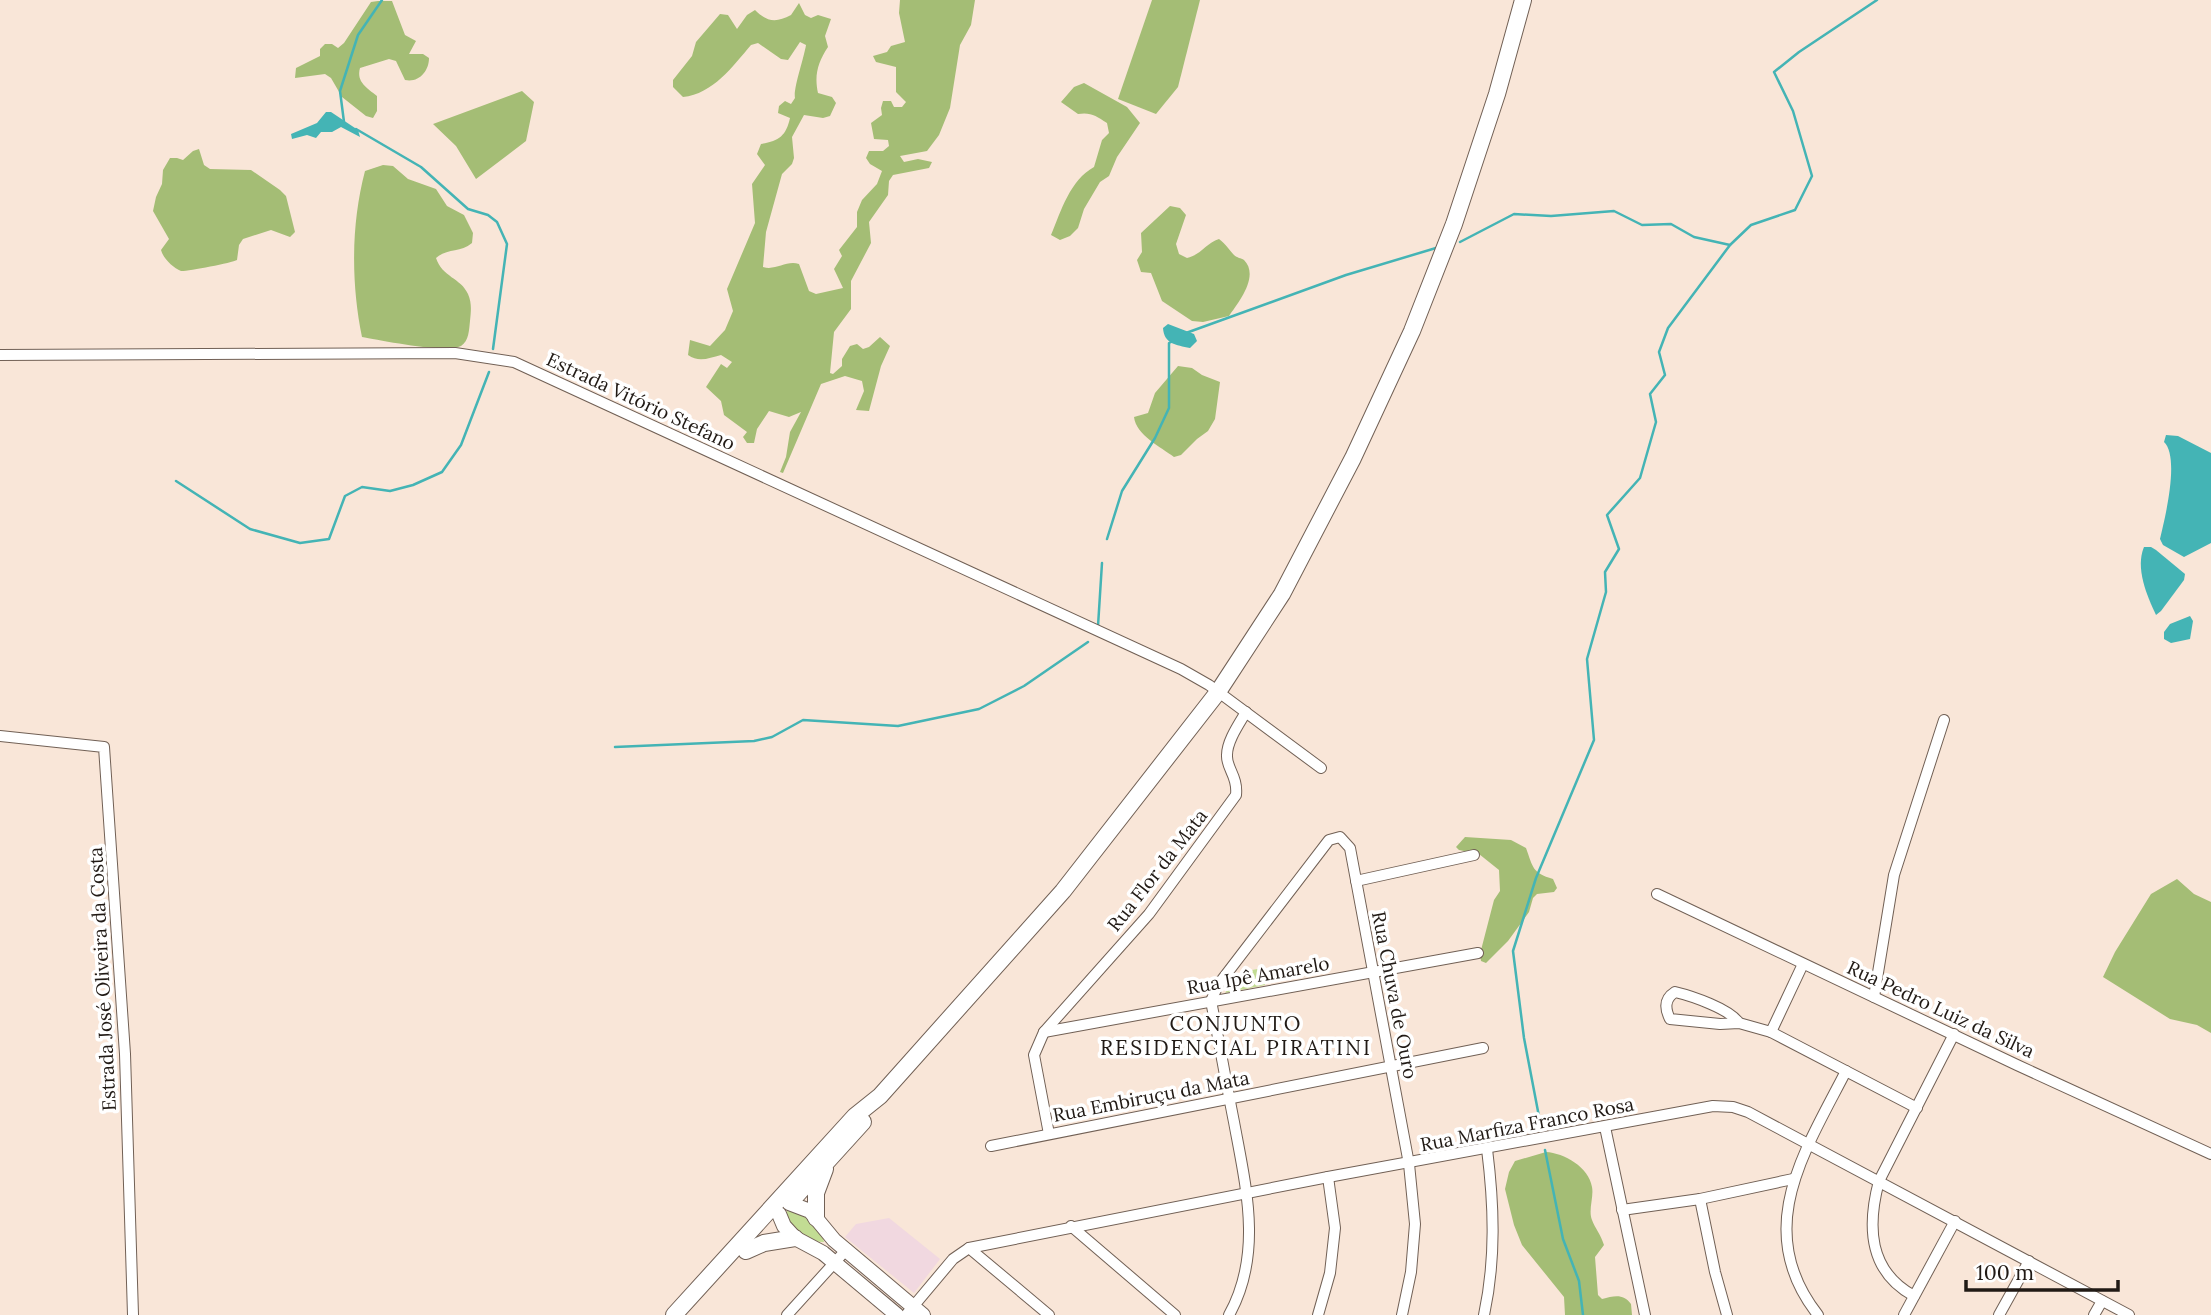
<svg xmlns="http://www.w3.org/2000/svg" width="2211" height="1315" font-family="Lora,serif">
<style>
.industrial{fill:#f1d8e0}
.green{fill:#c2dc93}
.forest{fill:#a4bd75}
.water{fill:#44b4b5}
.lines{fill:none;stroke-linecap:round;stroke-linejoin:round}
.stream{stroke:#44b4b5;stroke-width:2.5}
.minor-casing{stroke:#716055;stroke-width:12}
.major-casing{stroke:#716055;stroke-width:16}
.highway-casing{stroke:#716055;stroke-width:18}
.minor{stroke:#fff;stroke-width:10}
.major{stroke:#fff;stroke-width:14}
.highway{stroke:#fff;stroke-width:16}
.labels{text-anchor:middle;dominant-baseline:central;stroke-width:7;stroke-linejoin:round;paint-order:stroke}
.street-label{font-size:19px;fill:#211a15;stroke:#fff}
.neighbourhood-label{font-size:21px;letter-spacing:2px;fill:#211a15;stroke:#fff}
</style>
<rect width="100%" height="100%" fill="#f9e6d8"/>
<polygon class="industrial" points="889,1218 940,1259 914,1293 845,1237 856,1224"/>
<g class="green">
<polygon points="1263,968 1265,985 1225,993 1241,972"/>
<path d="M787,1211C804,1211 820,1225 824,1242C808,1243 786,1227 787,1211Z"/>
</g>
<g class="forest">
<path d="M900,0H975L971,25L960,45L950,108L939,135L927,151L900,156L904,162L918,159L932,162L929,168L893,175L889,181L888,195L869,222L871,243L851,281V309L834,332L830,373L833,374L842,366V359L850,346L857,344L863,349L869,347L880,337L890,346L881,366L869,411L856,410L864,391L862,381L845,376L821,384L783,473L780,472L786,457L790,432L801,412L789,417L769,411L757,429L754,443H747L743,437L747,432L724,415L721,401L706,387L721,364L727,368L732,362L721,355C709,358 699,363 688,355L690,340L710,346L725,330L733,311L727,289L755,223L752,184L765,165L757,154L761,144C779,141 786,136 790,118L778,113L779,106L785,101L791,104L795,98C793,89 804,58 806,45L800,42L788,60L781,59L758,43L751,45C733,66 713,94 683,97L673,87V80L692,56L696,42L720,14L728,15L737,29L747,15L755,10C767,22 776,23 791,15L799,3L805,15L811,18L818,15L831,19L825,36L828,47C818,62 814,75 818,93L832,97L836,103L830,116L823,118L804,115L792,137L794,158L792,164L782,174L766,232L763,267C776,271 786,260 799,264L809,291L816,294L843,288L834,269L842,256L839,250L857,227V212L862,200L877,184L882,171L870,164L866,158L869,151H883L889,146L888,140L874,139L871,123L882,115L881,108L883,101H891L894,107H902L906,102L896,92V67L876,62L873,56L887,52L891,46L905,42L899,13Z"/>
<polygon points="1152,0 1200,0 1178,87 1156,114 1118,99"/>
<path d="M378,1H392L405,35L416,41L409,54H423L429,58C429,71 419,83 405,80L396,61L389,59L360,68C356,82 367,88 377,96V111L373,118L366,116L342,97L331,78L325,74L295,78L296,68L320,56V49L325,44H332L338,48L344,43L371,2Z"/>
<path d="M1084,83L1127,107L1140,123L1117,157L1109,176L1100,182L1084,209L1078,228L1070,236L1060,240L1051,235C1061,211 1070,180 1094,167L1102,140L1109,133L1107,123C1096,116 1091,112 1078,114L1061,102L1074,87Z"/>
<polygon points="522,91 534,102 526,141 476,179 456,146 433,124"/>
<path d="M199,149L204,165L210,169L251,170L280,190L286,196L295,232L290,237L271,230L243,239L239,245L237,260C232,263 184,272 181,271C173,268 163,258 161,250L169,239L153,211L156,197L162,184L163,170L170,158H177L183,160L193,151Z"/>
<path d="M383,165L393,166L408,179L436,189L447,206L464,215L473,233L472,243C460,253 447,248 436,258C442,277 461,278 468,294C472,303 471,311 470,321C469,330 469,341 461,346C446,354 380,340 362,337C351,284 351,224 365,171Z"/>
<path d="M1170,206L1180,208L1186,215L1176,244L1179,254L1187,258C1201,255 1206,243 1219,239C1226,244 1229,250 1234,255C1237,258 1241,258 1244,260C1260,276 1238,303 1229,316L1203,322L1192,321L1162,301L1151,273L1141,272L1137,260L1142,252L1141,233Z"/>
<path d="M1178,366L1192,368L1202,375L1220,382L1215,419L1208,431L1197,439L1181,455L1174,457C1161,447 1136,435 1134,417L1148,413L1155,393Z"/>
<path d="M1465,837L1511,840L1526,848C1533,867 1532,873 1553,879L1557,888L1554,892L1537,894L1533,898L1529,912L1508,941L1486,963L1481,961L1480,954L1494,900L1500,891L1499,870L1479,854L1459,850L1456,847Z"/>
<polygon points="2177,879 2194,894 2211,902 2211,1033 2197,1025 2170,1019 2103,977 2115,952 2151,894"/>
<path d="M1546,1152C1564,1153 1589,1167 1592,1187C1594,1197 1588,1210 1592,1220C1595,1228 1601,1235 1604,1245L1595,1257L1598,1295L1602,1299C1614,1296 1623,1293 1631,1304L1632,1315H1565L1564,1297L1522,1245L1514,1225L1505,1189L1509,1172L1515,1161Z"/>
</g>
<g class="water">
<polygon points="326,112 331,112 358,130 360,137 341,127 332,132 321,132 316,138 307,135 292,139 291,134 317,123"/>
<path d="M1168,324L1194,334L1197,341L1190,348C1176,345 1164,344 1163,328Z"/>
<path d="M2166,435L2178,436L2211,453V543L2184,557L2163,545L2160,539C2165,518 2180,457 2164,442Z"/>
<path d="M2144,547H2151L2156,550L2185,574L2184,580L2161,611L2156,615C2147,596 2135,568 2144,547Z"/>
<polygon points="2190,616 2193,621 2190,639 2171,643 2164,639 2164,632 2170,624"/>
</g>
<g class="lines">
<g class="stream">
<polyline points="344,122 340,91 358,35 382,0"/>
<polyline points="356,129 421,167 468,209 488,215 497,222 507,244 493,349"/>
<polyline points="1460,242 1514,214 1551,216 1614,211 1642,225 1671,224 1694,237 1730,245"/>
<polyline points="1186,333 1346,275 1436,248"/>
<polyline points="176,481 250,529 300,543 329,539 345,496 362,487 390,491 413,485 442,472 461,445 489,372"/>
<polyline points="1107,539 1122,491 1155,438 1169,408 1169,343 1171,342"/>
<polyline points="1098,626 1102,563"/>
<polyline points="615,747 754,741 772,737 803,720 898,726 979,709 1024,686 1088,642"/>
<polyline points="1541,1127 1524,1038 1513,951 1536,878 1594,740 1587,659 1606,592 1605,572 1619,549 1607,515 1640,478 1656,422 1650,394 1665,375 1659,352 1668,328 1730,245 1751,225 1795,210 1812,176 1793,111 1774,72 1799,52 1877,0"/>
<polyline points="1545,1150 1563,1239 1579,1281 1583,1315"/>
</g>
<g class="minor-casing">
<g id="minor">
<polyline points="0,355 455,353 514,362 1181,669 1209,685 1321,768"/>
<polyline points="0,736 104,747 125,1054 133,1315"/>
<polyline points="1356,881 1474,855"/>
<polyline points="1657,894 2017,1065 2211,1154"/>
<polyline points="1874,997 1894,875 1944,720"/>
<path d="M1739,1023C1730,1009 1692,996 1675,992C1664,999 1665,1009 1670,1019L1720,1024L1739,1023L1771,1032L1917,1108"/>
<polyline points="1044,1032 1478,953"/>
<polyline points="1771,1032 1803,964"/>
<polyline points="1605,1127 1645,1315"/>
<path d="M1049,1134L1034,1055L1044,1032L1149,914L1236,795C1238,776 1226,768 1227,755C1227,741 1239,724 1246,712"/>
<polyline points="991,1146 1483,1048"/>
<polyline points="1700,1199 1715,1272 1727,1315"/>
<polyline points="1622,1210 1700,1199 1793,1179"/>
<polyline points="1071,1226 1175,1315"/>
<polyline points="969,1248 1049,1315"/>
<path d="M1914,1296C1868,1271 1867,1226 1879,1181L1954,1034"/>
<polyline points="787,1315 846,1250"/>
<polyline points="906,1315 953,1259 969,1248 1328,1177 1713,1106 1733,1107 1748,1112 2129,1315"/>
<path d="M1229,1315C1263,1254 1246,1187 1234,1122C1226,1082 1219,1041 1211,1001L1218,985L1329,840L1340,837L1350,848L1409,1164L1415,1224L1411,1272L1402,1315"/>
<polyline points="1318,1315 1330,1273 1335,1228 1328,1177"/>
<path d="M1484,1315C1496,1259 1494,1205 1487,1149"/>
<path d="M1818,1315C1751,1230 1805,1151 1846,1071"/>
<polyline points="1904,1315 1955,1221"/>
<polyline points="1999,1315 2029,1261"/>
<polyline points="2094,1315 2102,1301"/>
</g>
</g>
<g class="major-casing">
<g id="major">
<polyline points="789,1203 810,1211 834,1240 923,1315"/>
<polyline points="779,1214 784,1226 795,1238 823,1253 897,1315"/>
</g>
</g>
<g class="highway-casing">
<g id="highway">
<polyline points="794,1198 863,1122"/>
<polyline points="816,1218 816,1193 825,1169"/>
<polyline points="746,1251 764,1243 795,1238"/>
<polyline points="674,1315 855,1116 880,1096 1063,891 1218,692 1282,594 1353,458 1412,331 1454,224 1497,94 1523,0"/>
</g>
</g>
<use href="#minor" class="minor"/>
<use href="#major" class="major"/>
<use href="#highway" class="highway"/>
</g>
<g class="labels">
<g class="street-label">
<text transform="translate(641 401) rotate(25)">Estrada Vitório Stefano</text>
<text transform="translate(1157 870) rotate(-52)">Rua Flor da Mata</text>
<text transform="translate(1258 975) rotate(-10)">Rua Ipê Amarelo</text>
<text transform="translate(102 979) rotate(-93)">Estrada José Oliveira da Costa</text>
<text transform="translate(1395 995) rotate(79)">Rua Chuva de Ouro</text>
<text transform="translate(1941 1009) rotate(25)">Rua Pedro Luiz da Silva</text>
<text transform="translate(1151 1096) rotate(-11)">Rua Embiruçu da Mata</text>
<text transform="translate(1527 1124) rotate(-11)">Rua Marfiza Franco Rosa</text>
</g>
<g class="neighbourhood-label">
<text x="1236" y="1023">CONJUNTO<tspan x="1236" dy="24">RESIDENCIAL PIRATINI</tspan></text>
</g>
</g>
<path d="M1966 1280v10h152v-10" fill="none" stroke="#211a15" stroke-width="3.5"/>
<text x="1976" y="1280" font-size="21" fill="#211a15" stroke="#ffffff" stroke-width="5" paint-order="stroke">100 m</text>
</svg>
